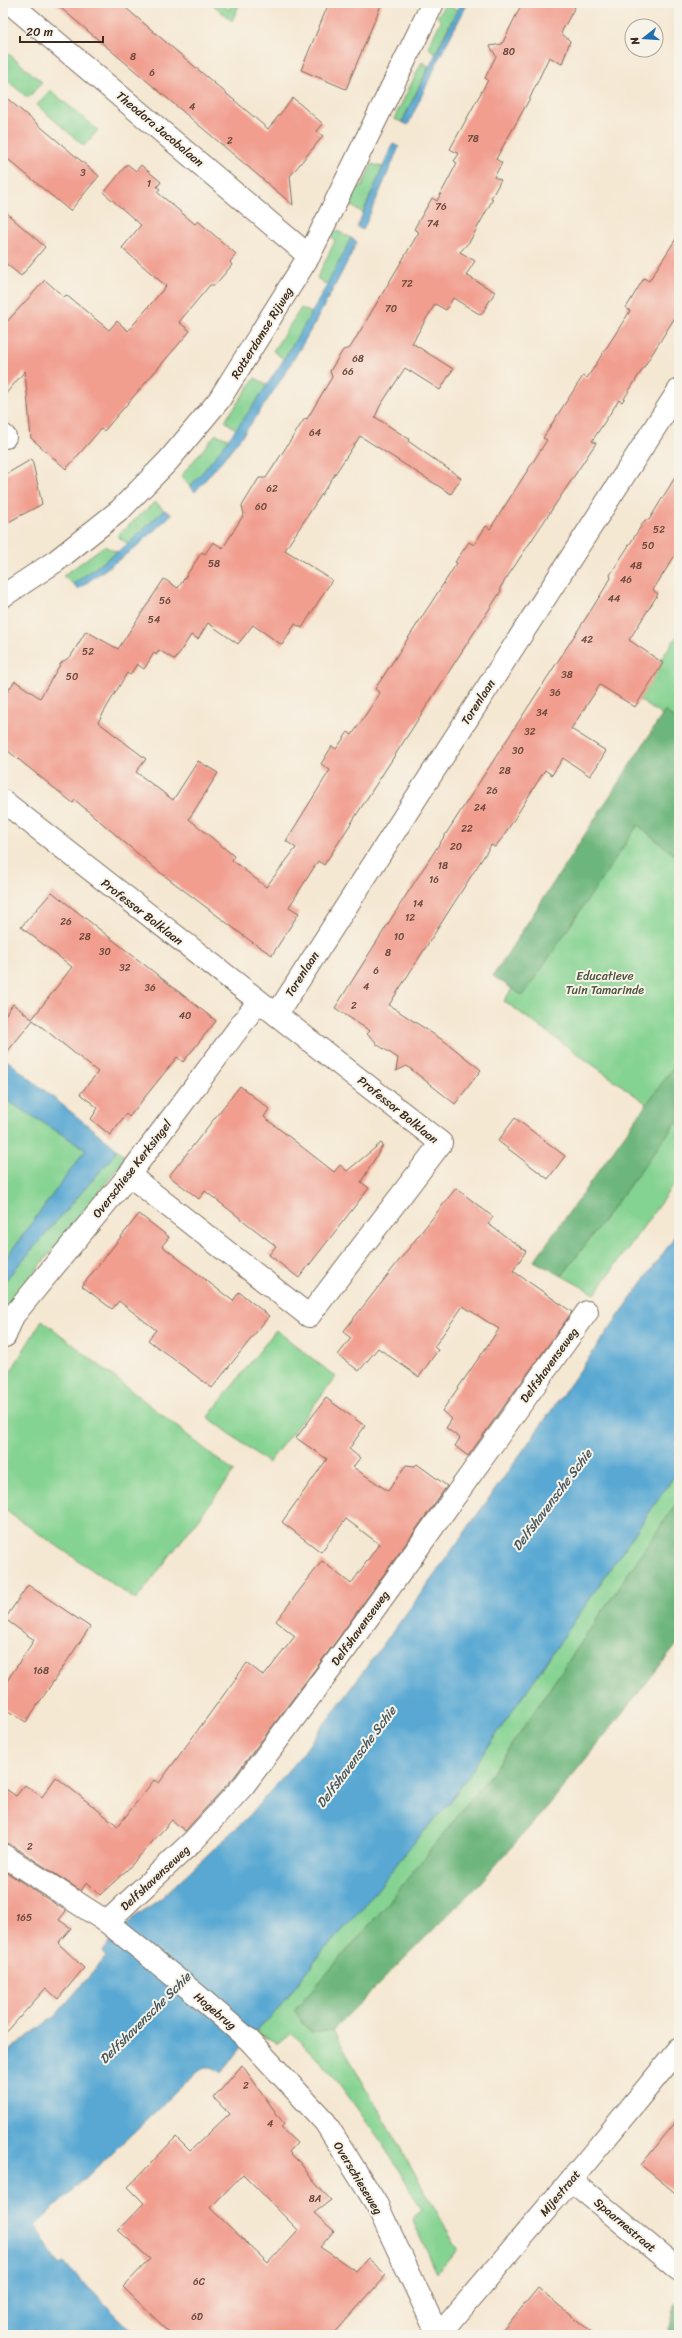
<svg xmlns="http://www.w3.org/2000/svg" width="682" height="2338" font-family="Sriracha,sans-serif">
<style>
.green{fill:#85d392;stroke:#607e58}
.forest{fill:#6cb57c;stroke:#54704d}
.water{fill:#58a8d3;stroke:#4a6978}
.building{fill:#f19e8f;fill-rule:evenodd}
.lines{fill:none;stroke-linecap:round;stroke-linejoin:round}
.street-casing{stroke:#7c6c5d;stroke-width:24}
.street{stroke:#fff;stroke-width:22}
.labels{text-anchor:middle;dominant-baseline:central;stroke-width:4;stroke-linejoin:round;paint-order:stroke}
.number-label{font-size:10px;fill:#68473a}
.street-label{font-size:12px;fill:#3b2a1e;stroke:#f7f3e8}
.park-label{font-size:12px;fill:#4e543b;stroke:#f7f3e8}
.water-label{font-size:13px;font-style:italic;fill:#45565d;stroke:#f7f3e8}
</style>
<rect width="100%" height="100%" fill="#f7f3e8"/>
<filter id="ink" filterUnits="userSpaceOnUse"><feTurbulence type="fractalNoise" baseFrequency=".025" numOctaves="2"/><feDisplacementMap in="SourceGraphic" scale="8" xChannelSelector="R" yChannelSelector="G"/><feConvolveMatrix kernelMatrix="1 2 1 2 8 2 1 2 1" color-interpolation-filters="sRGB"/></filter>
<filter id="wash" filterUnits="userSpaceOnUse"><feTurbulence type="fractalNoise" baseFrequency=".012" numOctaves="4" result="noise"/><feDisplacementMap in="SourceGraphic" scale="16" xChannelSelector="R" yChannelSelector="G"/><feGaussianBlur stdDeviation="0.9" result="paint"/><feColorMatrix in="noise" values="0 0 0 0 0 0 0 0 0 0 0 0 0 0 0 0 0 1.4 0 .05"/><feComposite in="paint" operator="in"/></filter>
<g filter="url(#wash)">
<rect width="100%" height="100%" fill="#f5e8d3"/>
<g class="green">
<polygon points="211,3 221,3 229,10 232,3 240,3 232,21"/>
<polygon points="445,4 457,10 435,54 428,47 441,21 437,17"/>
<polygon points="3,49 42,82 28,98 3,77"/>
<polygon points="422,62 429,66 402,122 394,119"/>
<polygon points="50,90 98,130 84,146 37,105"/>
<polygon points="372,164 383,167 363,213 350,205 352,202 349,198 355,186 362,187"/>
<polygon points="337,231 351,238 328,286 317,278 335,241 331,237 333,232"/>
<polygon points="301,308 312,313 284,359 273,351"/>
<polygon points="255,378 268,385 237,430 225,421"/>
<polygon points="216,434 228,439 228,442 190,487 181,476"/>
<polygon points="155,502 164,510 128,544 117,536"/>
<polygon points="104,546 117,552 73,584 63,576"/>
<polygon points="679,633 679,727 635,697"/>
<polygon points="671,750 679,756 679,1177 595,1294 562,1276 675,1124 504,1001"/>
<polygon points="3,1098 86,1149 3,1262"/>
<polygon points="117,1149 126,1158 14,1298 3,1315 3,1283 109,1161"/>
<polygon points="42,1320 234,1472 136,1600 3,1509 3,1384"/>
<polygon points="276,1330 336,1377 268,1463 208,1417"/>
<polygon points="679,1469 679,1499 495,1769 385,1907 295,2011 311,2033 333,2030 458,2249 437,2273 412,2219 422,2210 383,2144 332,2074 292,2033 279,2044 254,2032 273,2015 323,1951 364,1907 406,1852 450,1802"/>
</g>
<g class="forest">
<polygon points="665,711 679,722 679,859 638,825 523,996 493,976"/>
<polygon points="679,1059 679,1119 562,1276 534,1261"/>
<polygon points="679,1499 679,1642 548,1806 478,1885 333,2030 311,2033 294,2011 385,1907 495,1769"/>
<polygon points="675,2303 679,2307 679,2334 667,2334"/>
</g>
<g class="water">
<polygon points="461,3 468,3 440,56 408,125 402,122"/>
<polygon points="393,144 399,147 363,230 357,227"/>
<path d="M351,238L357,242C324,309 287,376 242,436C227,455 211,473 195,492L190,487C255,411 307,328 351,238Z"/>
<polygon points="164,510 172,514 135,548 78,589 73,584 128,544"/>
<polygon points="3,1057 117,1149 109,1161 3,1283 3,1262 86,1149 3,1098"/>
<path d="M679,1231V1469L450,1802L406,1852L364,1907L323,1951L273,2015L254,2032L221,2073C213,2066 208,2065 199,2070L35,2226L60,2265L64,2263L136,2335H3V2055L55,2016L106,1957L102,1951L133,1918L160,1899L249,1816L303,1753L433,1577Z"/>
</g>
<g id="blocks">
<g class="building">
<polygon points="55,3 120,3 268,129 293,98 323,124 317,131 323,136 290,176 293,205"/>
<polygon points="329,3 382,3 346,89 301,70"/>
<polygon points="522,3 577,3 561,33 570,41 562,64 549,57 529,100 496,159 502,163 494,177 501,180 491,198 493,199 470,241 460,252 475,261 466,275 495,292 481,315 453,298 446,310 435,304 412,343 453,369 440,390 405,368 380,406 375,417 409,439 408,441 461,478 451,494 360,436 285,550 332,580 302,628 295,624 282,645 253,625 238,644 208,623 198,639 191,635 175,660 159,650 156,655 154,653 144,669 137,664 130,675 127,673 98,722 146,759 136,772 173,800 198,761 218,773 189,819 234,856 232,860 266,887 296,848 286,841 330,770 321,764 332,746 336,749 348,732 352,735 380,693 375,689 457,563 455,562 469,542 474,545 486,526 490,529 547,440 543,438 560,411 583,376 587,378 630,311 626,308 644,278 649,281 679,234 679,311 622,402 619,400 592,441 596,443 500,588 501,591 324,865 318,861 289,907 299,913 272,955 252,942 157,870 75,800 73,803 3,747 3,697 15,681 40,698 61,663 71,656 86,631 118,649 164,579 178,588 202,552 205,554 213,542 223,548 244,514 242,506 259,478 266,478 305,418 307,419 332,377 330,371 343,350 350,348 419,232 414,229 432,198 437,201 457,163 454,161 459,154 450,149 488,80 485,78 496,56 490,46 502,44"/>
<polygon points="3,95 99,176 70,211 3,155"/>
<polygon points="127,164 136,171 141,165 161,182 157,187 160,189 157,192 195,224 198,221 236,254 230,262 232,265 215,285 210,285 179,322 190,331 104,431 101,429 66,469 31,438 25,371 3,397 3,326 45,280 64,297 66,295 109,330 117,321 128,331 166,286 122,248 141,225 104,193"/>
<polygon points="3,210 45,247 21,276 3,261"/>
<polygon points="32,459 42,504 3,525 3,476"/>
<polygon points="679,471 679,549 653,590 658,594 629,640 663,663 635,707 600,685 571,729 606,751 597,766 590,776 563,758 552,775 545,770 503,837 495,847 491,845 389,1005 447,1043 481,1070 455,1104 407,1066 396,1071 398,1058 375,1043 376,1042 367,1034 370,1031 335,1008 403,900 593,607 611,578 610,575 645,520 649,520"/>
<polygon points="52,892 216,1021 183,1062 177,1057 129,1117 126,1114 110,1135 91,1119 98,1108 80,1094 98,1072 33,1020 3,1057 3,1018 13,1004 32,1019 72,967 21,927"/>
<polygon points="240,1086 269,1109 264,1117 334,1172 340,1165 347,1171 381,1143 383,1145 361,1182 369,1188 299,1278 269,1255 276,1246 205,1191 199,1199 169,1176"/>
<polygon points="515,1118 565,1156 548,1179 498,1141"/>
<polygon points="456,1188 493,1217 488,1224 526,1251 513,1271 572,1312 468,1456 455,1446 460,1438 446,1428 452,1419 442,1411 499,1329 463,1306 434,1347 438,1350 419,1377 378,1348 359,1371 338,1355 351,1338 343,1332"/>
<polygon points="139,1214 169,1237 162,1246 211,1284 233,1301 239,1292 269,1316 212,1388 148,1340 156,1330 119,1301 112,1309 82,1286"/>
<polygon points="326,1398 365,1426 349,1449 360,1458 353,1467 388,1491 406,1465 415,1466 417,1464 447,1486 337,1640 234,1777 185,1831 172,1820 127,1870 100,1895 87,1882 81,1891 10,1844 3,1843 3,1787 16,1796 25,1785 42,1797 56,1777 118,1826 154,1780 159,1783 247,1663 264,1676 295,1636 276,1621 322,1561 351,1584 379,1544 346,1519 321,1552 282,1522 327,1459 296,1438"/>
<polygon points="28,1585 90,1627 26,1722 3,1708 3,1687 34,1640 5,1619"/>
<polygon points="3,1870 66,1911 59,1920 71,1928 58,1943 84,1968 58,1999 46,1988 3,2036"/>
<path d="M242,2065L284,2124L281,2128L297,2143L289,2152L301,2164L314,2182L331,2200L314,2213L334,2231L320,2247L356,2271L368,2258L386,2275L333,2335H172L123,2287L150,2259L118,2230L144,2203L128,2187L176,2137L190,2151L229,2114L214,2098ZM243,2174L298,2230L268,2263L210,2208Z"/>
<polygon points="679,2118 679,2196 641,2165"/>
<polygon points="538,2288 595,2335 499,2335"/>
</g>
</g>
</g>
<g filter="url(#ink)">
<use href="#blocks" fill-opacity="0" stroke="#7c6c5d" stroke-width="1"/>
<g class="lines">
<g class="street-casing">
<g id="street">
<polyline points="10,3 309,256"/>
<polyline points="3,435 5,437"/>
<polyline points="3,596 56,561 120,510 168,461 219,400 309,256 433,3"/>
<path d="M3,801C149,916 295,1029 441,1143L309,1316L129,1175"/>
<polyline points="277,1014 679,390"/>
<polyline points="5,1336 13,1316 129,1175 258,1002"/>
<polyline points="3,1855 107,1922 197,1995 249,2040 325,2122 377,2205 438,2335"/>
<polyline points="107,1922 194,1840 244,1785 347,1647 587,1312"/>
<polyline points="571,2180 679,2270"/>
<polyline points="439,2335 571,2180 679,2049"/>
</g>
</g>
<use href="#street" class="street"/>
</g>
</g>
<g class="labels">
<g class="number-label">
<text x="509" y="52">80</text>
<text x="133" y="57">8</text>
<text x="152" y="73">6</text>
<text x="192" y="107">4</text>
<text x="473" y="139">78</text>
<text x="230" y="141">2</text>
<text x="83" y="173">3</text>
<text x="149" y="184">1</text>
<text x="441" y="207">76</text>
<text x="433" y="224">74</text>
<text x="407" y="284">72</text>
<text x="391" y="309">70</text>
<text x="358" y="359">68</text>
<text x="348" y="372">66</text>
<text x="315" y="433">64</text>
<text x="272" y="489">62</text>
<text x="261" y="507">60</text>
<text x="659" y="530">52</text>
<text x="648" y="546">50</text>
<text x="214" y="564">58</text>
<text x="636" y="566">48</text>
<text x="626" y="580">46</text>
<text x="614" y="599">44</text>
<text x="165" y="601">56</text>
<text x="154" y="620">54</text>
<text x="587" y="640">42</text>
<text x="88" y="652">52</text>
<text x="567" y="675">38</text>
<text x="72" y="677">50</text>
<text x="555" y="693">36</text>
<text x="542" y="713">34</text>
<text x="530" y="732">32</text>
<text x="518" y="751">30</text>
<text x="505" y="771">28</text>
<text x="492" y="791">26</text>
<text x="480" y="808">24</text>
<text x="467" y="829">22</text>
<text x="456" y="847">20</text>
<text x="443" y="866">18</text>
<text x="434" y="880">16</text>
<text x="418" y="904">14</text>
<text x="410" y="918">12</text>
<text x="66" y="922">26</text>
<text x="85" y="937">28</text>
<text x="399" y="937">10</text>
<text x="105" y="952">30</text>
<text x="388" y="953">8</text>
<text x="125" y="968">32</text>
<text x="376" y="971">6</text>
<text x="366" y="987">4</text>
<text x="150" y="988">36</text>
<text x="354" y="1006">2</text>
<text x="185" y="1016">40</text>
<text x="41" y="1671">168</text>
<text x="30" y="1847">2</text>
<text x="24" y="1918">165</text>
<text x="246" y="2086">2</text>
<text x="270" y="2124">4</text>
<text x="315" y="2199">8A</text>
<text x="199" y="2282">6C</text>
<text x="197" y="2317">6D</text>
</g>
<g class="street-label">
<text transform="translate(160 129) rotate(40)">Theodora Jacobalaan</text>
<text transform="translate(262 333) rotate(-58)">Rotterdamse Rijweg</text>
<text transform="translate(478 702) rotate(-57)">Torenlaan</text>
<text transform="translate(142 912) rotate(38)">Professor Bolklaan</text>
<text transform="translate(302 974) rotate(-57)">Torenlaan</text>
<text transform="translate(398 1110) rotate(39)">Professor Bolklaan</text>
<text transform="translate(132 1169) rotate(-52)">Overschiese Kerksingel</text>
<text transform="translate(549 1365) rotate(-54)">Delfshavenseweg</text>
<text transform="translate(360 1628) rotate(-54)">Delfshavenseweg</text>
<text transform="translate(155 1878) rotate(-43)">Delfshavenseweg</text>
<text transform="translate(215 2011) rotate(40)">Hogebrug</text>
<text transform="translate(358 2178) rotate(59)">Overschieseweg</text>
<text transform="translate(560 2193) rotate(-50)">Mijestraat</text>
<text transform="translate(625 2225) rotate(40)">Spaarnestraat</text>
</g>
<g class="park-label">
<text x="605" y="976">Educatieve<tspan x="605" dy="14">Tuin Tamarinde</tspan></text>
</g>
<g class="water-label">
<text transform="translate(552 1500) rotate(-53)">Delfshavensche Schie</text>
<text transform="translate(356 1757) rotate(-53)">Delfshavensche Schie</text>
<text transform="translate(145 2018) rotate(-45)">Delfshavensche Schie</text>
</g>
</g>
<rect width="682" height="2338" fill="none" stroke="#f7f3e8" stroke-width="16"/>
<g transform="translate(644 38) rotate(253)"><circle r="19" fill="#f7f3e8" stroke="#aca397"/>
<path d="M0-3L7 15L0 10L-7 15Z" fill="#1f6fb2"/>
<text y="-6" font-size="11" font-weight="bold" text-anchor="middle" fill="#3b2a1e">N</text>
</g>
<path d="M20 36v6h83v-6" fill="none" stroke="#3b2a1e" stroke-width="2"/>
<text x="26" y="36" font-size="12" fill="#3b2a1e" stroke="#f7f3e8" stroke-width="3" paint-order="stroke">20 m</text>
</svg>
